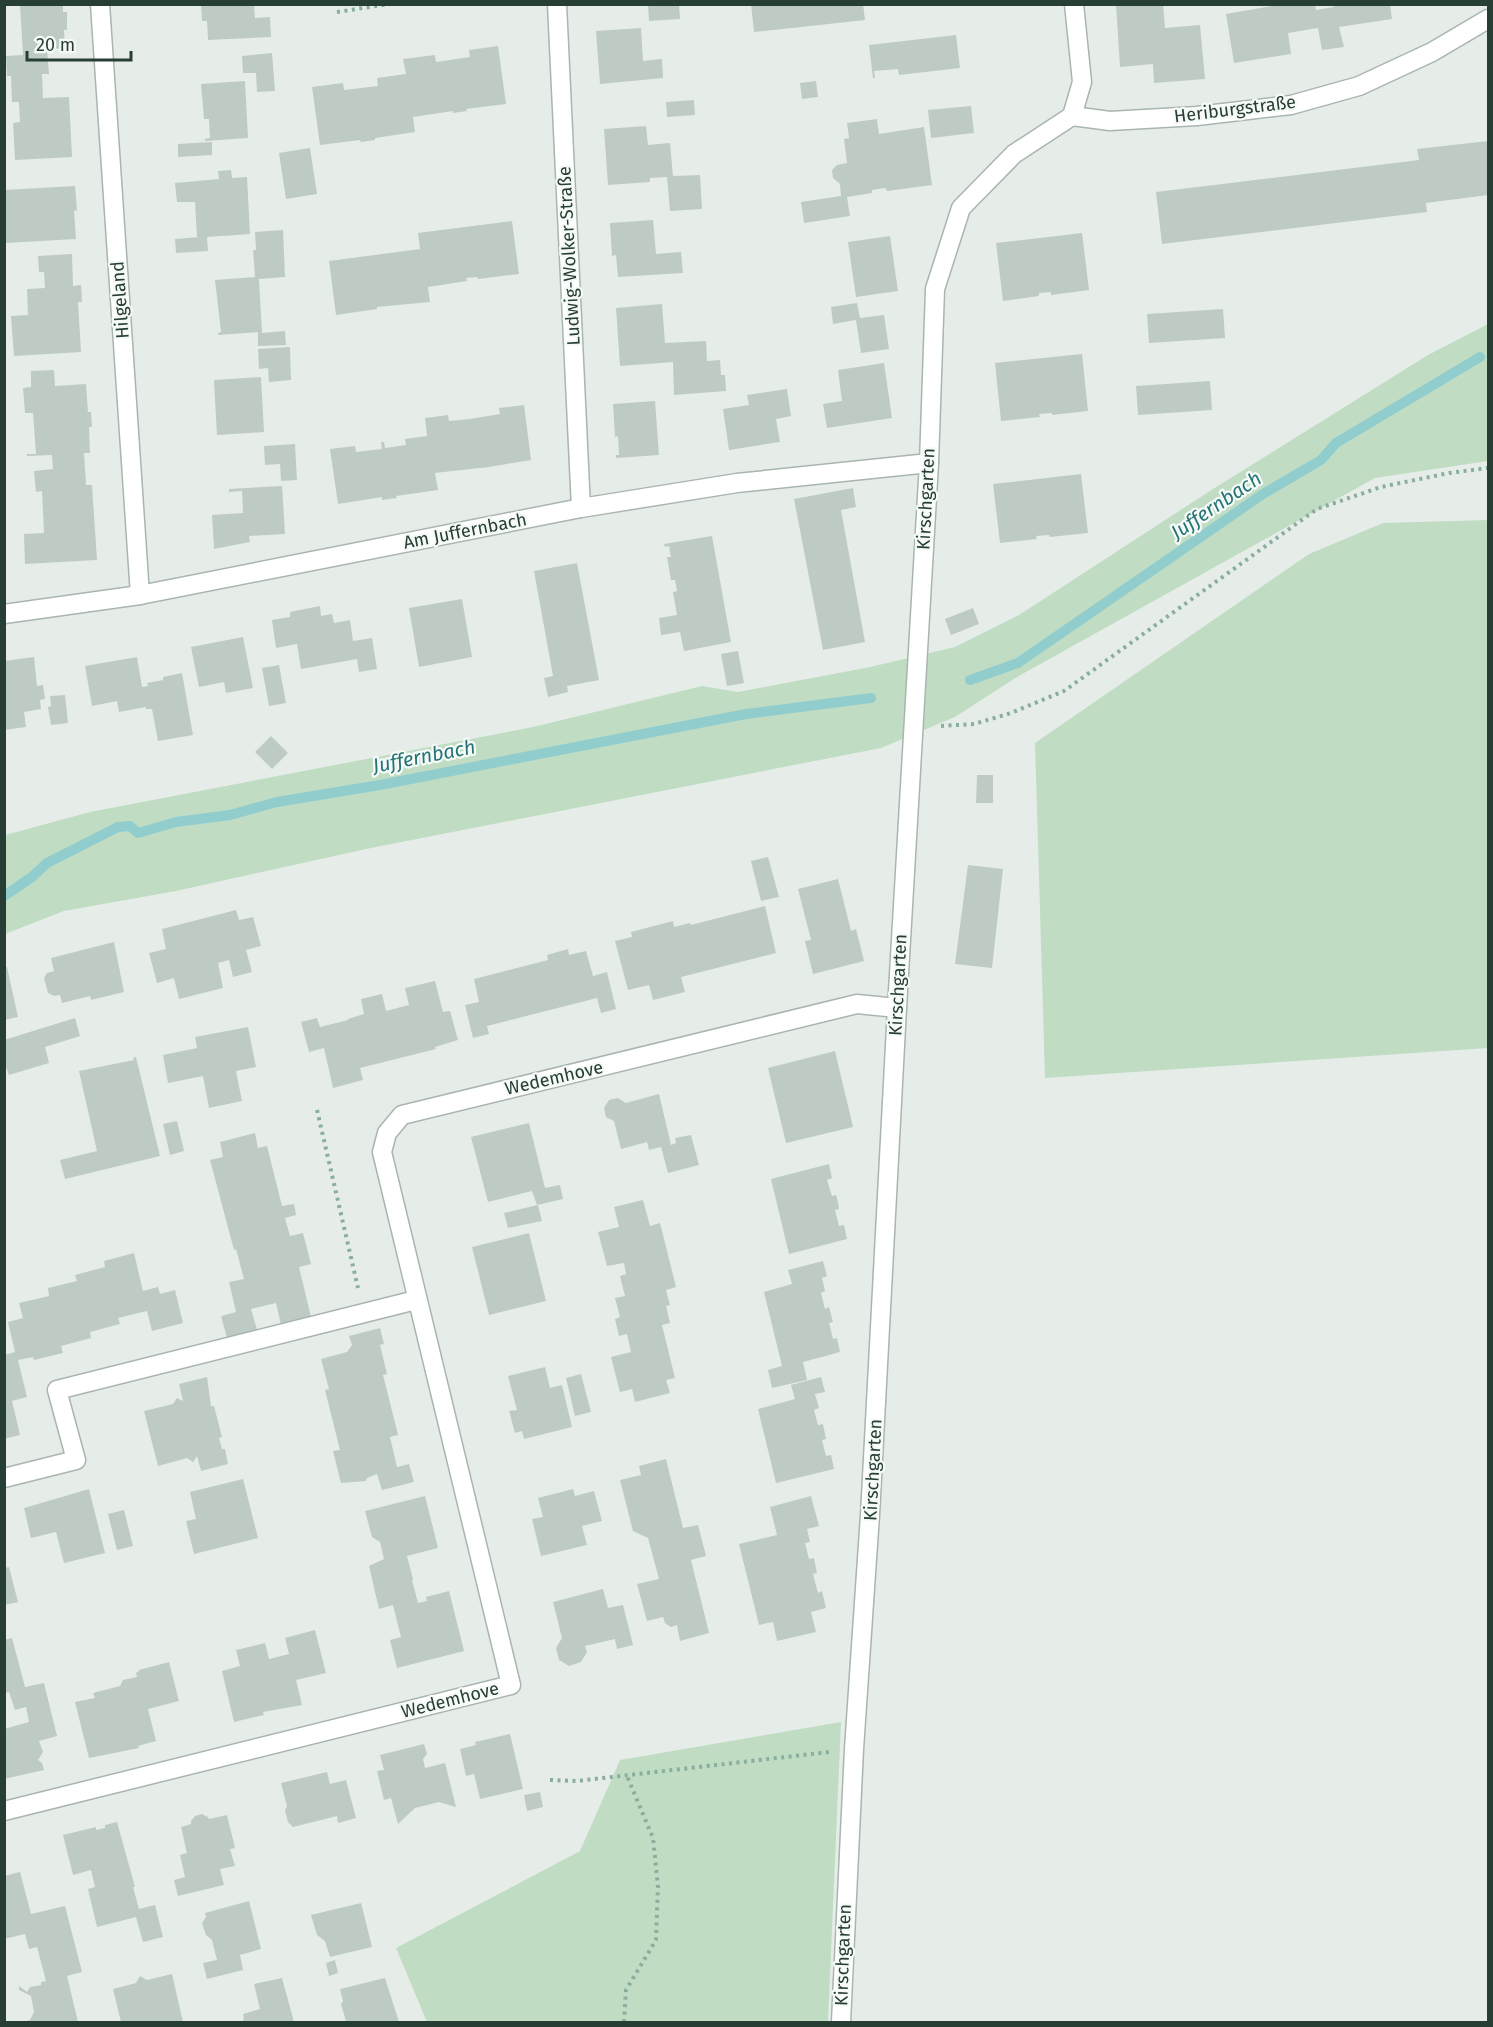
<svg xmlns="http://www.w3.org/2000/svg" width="1493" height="2027" font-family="'Fira Sans',sans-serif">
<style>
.green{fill:#c0ddc4}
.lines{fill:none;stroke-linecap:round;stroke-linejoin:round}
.stream{stroke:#92cdce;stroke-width:10}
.building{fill:#becbc4}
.minor-casing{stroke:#a9b5af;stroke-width:21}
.path{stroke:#89ae9d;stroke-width:4;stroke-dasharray:3 4.5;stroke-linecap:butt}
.minor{stroke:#fff;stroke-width:18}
.labels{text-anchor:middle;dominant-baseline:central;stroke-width:4.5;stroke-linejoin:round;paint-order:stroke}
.street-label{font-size:18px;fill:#263e34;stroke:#f6faf7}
.water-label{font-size:20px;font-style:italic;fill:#247476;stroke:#f6faf7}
</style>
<rect width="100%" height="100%" fill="#e6ede9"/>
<g class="green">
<polygon points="1488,324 1488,461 1375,478 1017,677 955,717 881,748 371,848 176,891 64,911 5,934 5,835 90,812 533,727 702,686 738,692 870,667 955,647 1019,615 1213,489 1428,355"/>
<polygon points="1488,520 1488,1048 1045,1078 1035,743 1309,554 1383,523"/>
<polygon points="841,1722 828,2022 427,2022 396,1948 580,1851 620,1760"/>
</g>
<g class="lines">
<g class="stream">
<polyline points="970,680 1018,663 1263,494 1321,460 1336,443 1480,357"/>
<polyline points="4,896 32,877 47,863 118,827 130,826 138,833 176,822 230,815 277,802 380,785 746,714 871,698"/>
</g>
</g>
<g class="building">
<polygon points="20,4 63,4 63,12 67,12 67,30 64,30 65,48 47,49 49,74 42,74 43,98 69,97 72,157 15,160 13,123 20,122 19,102 12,102 11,76 7,76 6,56 23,55"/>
<polygon points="201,4 254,4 255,18 270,17 271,37 208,40 207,21 202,21"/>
<polygon points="648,4 679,4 680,19 649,21"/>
<polygon points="751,4 863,4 865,20 754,32"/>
<polygon points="1116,4 1163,4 1165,28 1200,25 1205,79 1154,83 1153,64 1120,67"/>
<polygon points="1283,4 1315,4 1316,10 1334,7 1334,4 1390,4 1392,19 1339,27 1344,47 1322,50 1318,28 1288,33 1291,54 1234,63 1226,14"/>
<polygon points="641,28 643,61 662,59 663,78 600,84 596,31"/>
<polygon points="956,35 960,68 899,75 898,69 874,71 875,78 873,78 869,45"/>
<polygon points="498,46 506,104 466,109 467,111 453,113 453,111 413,117 415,132 375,138 375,140 361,142 360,140 320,145 312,87 343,83 344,90 378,86 377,78 406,74 403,59 435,55 436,62 470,57 469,50"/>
<polygon points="272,53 275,91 257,92 256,73 243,73 242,56"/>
<polygon points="245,81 248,138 205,141 205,139 210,138 209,119 204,119 201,84"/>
<polygon points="816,81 818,97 802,99 800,83"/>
<polygon points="694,100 695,115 667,117 666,102"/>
<polygon points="971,106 974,133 931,138 928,110"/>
<polygon points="877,119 879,134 924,127 932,185 887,191 885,188 872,190 872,193 847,197 850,216 804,223 801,202 841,196 840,184 833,178 832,170 837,165 847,163 844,139 849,138 847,123"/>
<polygon points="646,126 648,145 670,143 673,176 700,175 702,209 670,211 667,177 650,178 650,182 608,185 604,129"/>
<polygon points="1488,141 1488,195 1426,203 1427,212 1162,244 1156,192 1419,160 1417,149"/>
<polygon points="212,142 212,155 178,157 178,144"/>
<polygon points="310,148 317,194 286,199 279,153"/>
<polygon points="231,170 232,178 247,177 250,234 207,237 208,251 176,253 175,239 200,237 197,237 195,202 177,202 175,183 219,179 218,171"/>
<polygon points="75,186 77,210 74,211 76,239 6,243 4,190"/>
<polygon points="653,220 656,254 681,252 683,273 618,277 616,255 612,256 610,223"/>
<polygon points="512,221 519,274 478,279 477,277 466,278 467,281 428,287 430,302 377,307 377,309 336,315 329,261 420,249 418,233"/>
<polygon points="283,230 285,277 259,279 262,333 285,331 286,345 258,346 258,332 218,335 218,333 221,332 215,280 255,277 253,250 256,250 255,232"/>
<polygon points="1082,233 1089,290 1051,295 1051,292 1039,293 1039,296 1003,301 996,243"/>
<polygon points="890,236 898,291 856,297 848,242"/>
<polygon points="72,254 73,286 81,285 82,302 78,302 81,352 14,356 11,316 28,315 27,289 45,288 44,272 39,272 38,256"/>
<polygon points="857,303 860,318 884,315 889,349 861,353 856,320 833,324 831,307"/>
<polygon points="662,304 665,343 706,341 707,361 720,360 721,375 725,375 726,391 674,395 673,362 620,366 616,308"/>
<polygon points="1223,309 1225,338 1149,343 1147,314"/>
<polygon points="290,347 291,380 269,382 268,368 259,369 258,349"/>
<polygon points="1082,354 1088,411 1052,415 1052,413 1039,414 1040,417 1001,421 995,363"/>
<polygon points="884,363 892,418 827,428 823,404 842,401 838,370"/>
<polygon points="54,370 55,386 86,384 88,412 91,412 92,427 89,427 90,453 84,453 85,468 86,485 92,485 97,560 25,564 24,534 44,533 42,491 36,492 34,471 53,469 52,455 27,456 27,454 36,454 33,413 25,413 23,388 31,387 31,371"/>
<polygon points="261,377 264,432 217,435 214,380"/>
<polygon points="1210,381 1212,410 1138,415 1136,386"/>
<polygon points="787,389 791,416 776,419 780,442 729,450 723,409 749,405 747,395"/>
<polygon points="655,401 659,455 616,458 616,455 619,455 618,436 615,437 613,404"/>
<polygon points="524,405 531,460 489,467 435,473 438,490 396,496 397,498 382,500 382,497 338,504 330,449 355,446 356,452 382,449 381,442 384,442 385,448 406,445 405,439 427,436 425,418 448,415 449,421 470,419 500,414 499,408"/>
<polygon points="295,444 297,480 281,481 280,464 265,465 264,446"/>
<polygon points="1081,474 1088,533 1050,537 1049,535 1036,536 1037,539 1000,543 993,484"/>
<polygon points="282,486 285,534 249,536 250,542 214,549 212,515 243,513 242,491 229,492 229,489"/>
<polygon points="853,488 856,507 841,510 865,642 823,650 794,499"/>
<polygon points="712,536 731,642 684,651 680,632 661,635 659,618 677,615 673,592 677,591 675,580 671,580 667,557 671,557 669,546 665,547 664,544"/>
<polygon points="577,563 599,680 567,686 568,692 548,697 544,678 553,676 534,571"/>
<polygon points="462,599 472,657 419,667 409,608"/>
<polygon points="320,606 321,616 332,614 334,623 350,620 353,641 372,638 377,669 359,672 357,659 301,669 297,644 276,648 272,620 290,617 290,612"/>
<polygon points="973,608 979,624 951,635 945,619"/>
<polygon points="243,637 253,688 226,693 224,682 199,687 191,647"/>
<polygon points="738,651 744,683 727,686 721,654"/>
<polygon points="34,657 37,686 43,685 45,699 40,700 41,709 24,712 26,727 4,730 4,661"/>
<polygon points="137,657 142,687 148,686 147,683 163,680 163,677 182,673 193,735 158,741 152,709 146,709 146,707 119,712 117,701 92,706 85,666"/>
<polygon points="279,665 286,703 269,706 262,668"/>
<polygon points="65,695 68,723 51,725 48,707 51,706 50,696"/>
<polygon points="271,736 288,753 272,769 255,752"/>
<polygon points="977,775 993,775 993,803 976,803"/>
<polygon points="768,857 779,897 761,901 751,861"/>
<polygon points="968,865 1003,869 992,968 955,964"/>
<polygon points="838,879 851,931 856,929 864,961 813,974 805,941 811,940 798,889"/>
<polygon points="765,906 776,953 681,977 685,992 653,1000 649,985 628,990 615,941 632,937 631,932 673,921 674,927 690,923 691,925"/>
<polygon points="236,910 239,920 253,917 261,946 246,950 252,972 233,977 229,960 218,963 223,988 179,999 174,978 157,983 149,953 166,949 162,929"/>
<polygon points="114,942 124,992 91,1000 90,996 62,1003 60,995 54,996 48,993 44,978 47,973 54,971 51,958"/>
<polygon points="568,949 569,955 586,951 593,976 607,972 616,1009 601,1013 597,998 487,1026 489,1034 473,1038 465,1005 479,1002 474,979 548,960 547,955"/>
<polygon points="4,967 7,967 18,1017 4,1020"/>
<polygon points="435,981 443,1012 450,1011 458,1040 435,1047 436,1049 360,1068 363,1080 333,1088 324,1048 309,1052 301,1022 317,1018 320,1027 348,1020 348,1019 364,1014 361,999 382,994 386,1011 409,1005 405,988"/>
<polygon points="75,1018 80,1036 45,1047 49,1063 9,1075 4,1061 4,1040"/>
<polygon points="248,1027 256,1067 236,1071 242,1101 209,1108 203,1076 168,1083 163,1055 197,1048 195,1037"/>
<polygon points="835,1051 853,1127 786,1143 768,1068"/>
<polygon points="136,1057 160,1156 65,1179 60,1160 97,1151 79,1071 134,1060 133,1058"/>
<polygon points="659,1094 671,1145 676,1143 675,1138 691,1135 699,1165 668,1173 661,1147 649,1150 647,1142 621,1149 614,1121 606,1117 604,1108 609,1100 618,1098 626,1103"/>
<polygon points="177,1121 184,1151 170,1155 163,1124"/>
<polygon points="529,1123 545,1188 560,1185 563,1199 537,1205 532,1191 488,1202 471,1137"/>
<polygon points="255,1133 258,1148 267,1146 282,1206 294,1204 296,1215 285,1218 290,1236 303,1233 311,1264 299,1267 311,1317 281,1325 276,1303 251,1309 257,1330 227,1338 221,1316 236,1312 229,1282 244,1279 236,1249 234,1250 210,1160 223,1157 220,1142"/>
<polygon points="829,1164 832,1178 827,1180 832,1196 836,1195 838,1202 839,1209 835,1210 839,1226 844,1225 847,1239 789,1254 771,1179"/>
<polygon points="643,1200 650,1226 660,1223 676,1287 666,1290 670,1305 666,1306 670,1323 662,1325 675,1378 666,1380 670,1393 635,1402 632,1389 620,1392 611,1357 631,1352 627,1334 619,1336 615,1319 620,1317 615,1298 625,1296 620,1276 626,1274 624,1263 607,1266 598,1232 619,1227 614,1207"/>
<polygon points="538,1205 542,1221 508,1228 504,1213"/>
<polygon points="529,1233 546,1301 489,1315 472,1247"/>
<polygon points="134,1253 143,1291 158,1287 160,1294 175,1290 183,1323 152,1331 147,1311 118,1318 120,1324 90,1332 91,1338 61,1346 63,1353 34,1360 33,1357 18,1360 27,1397 12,1401 20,1435 4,1439 4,1355 15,1352 8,1322 23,1318 19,1303 49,1296 48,1288 77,1281 75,1275 105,1267 104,1261"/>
<polygon points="823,1261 827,1276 822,1278 825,1291 821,1293 825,1309 829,1307 833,1322 829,1323 833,1339 837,1338 840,1352 803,1362 807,1380 772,1388 768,1370 782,1366 764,1292 792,1284 788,1270"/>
<polygon points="380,1328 384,1344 380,1345 387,1374 383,1375 398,1435 390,1437 397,1467 409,1464 414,1482 382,1490 377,1474 367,1478 366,1481 341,1483 333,1451 340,1450 325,1390 329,1389 321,1359 347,1352 352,1345 349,1336"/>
<polygon points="545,1367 550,1388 562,1385 572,1427 524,1439 522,1431 515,1433 509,1411 517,1410 508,1376"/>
<polygon points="581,1374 591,1412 575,1416 566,1378"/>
<polygon points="207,1377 211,1406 214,1406 222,1437 219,1438 222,1449 225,1449 228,1464 201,1471 197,1456 193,1462 187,1458 158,1466 144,1411 173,1404 177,1398 183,1401 179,1384"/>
<polygon points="821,1377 825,1392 815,1394 819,1408 814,1410 818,1425 823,1424 826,1439 822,1440 826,1456 831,1455 834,1469 776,1483 758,1409 795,1399 791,1385"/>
<polygon points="666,1459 683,1528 698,1525 706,1556 691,1560 709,1633 680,1641 677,1625 671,1627 665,1623 663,1617 647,1621 637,1584 659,1579 648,1538 633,1531 620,1480 641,1475 639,1466"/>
<polygon points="243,1479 258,1538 194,1554 186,1521 196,1519 190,1492"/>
<polygon points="89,1489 105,1553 64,1563 56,1532 31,1538 24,1508"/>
<polygon points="573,1489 575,1496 594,1491 602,1521 582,1526 587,1545 541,1556 532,1519 543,1517 538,1498"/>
<polygon points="425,1496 438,1548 407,1556 413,1579 412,1580 418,1603 427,1601 426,1597 449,1591 464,1651 397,1668 390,1640 401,1637 393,1605 379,1609 369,1566 384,1559 380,1542 372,1537 365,1511"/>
<polygon points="811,1496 819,1526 807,1529 810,1542 805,1543 809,1559 814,1558 817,1573 813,1574 818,1593 822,1591 826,1608 811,1612 816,1632 777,1641 773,1622 759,1625 739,1544 777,1535 770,1507"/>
<polygon points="124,1510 133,1546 117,1550 108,1514"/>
<polygon points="9,1567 18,1602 4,1605 4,1568"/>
<polygon points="603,1589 608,1608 623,1605 633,1645 617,1649 615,1639 585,1646 587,1652 581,1662 569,1666 559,1660 556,1648 562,1638 553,1602"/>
<polygon points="315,1630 326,1673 296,1680 302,1705 263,1712 264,1715 234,1722 222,1671 240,1666 236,1650 265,1643 269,1659 289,1654 285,1638"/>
<polygon points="12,1638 25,1687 44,1683 57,1736 39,1741 43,1752 38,1760 42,1763 44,1770 4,1779 4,1729 29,1722 26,1707 15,1710 9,1692 4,1693 4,1640"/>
<polygon points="169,1662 179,1701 148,1709 156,1741 138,1746 139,1748 89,1758 75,1702 95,1698 93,1693 120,1686 123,1680 137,1677 136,1673 139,1671 139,1670"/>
<polygon points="510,1734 523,1789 480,1799 474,1774 466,1776 460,1749 476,1745 475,1742"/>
<polygon points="424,1744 427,1754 423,1759 425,1768 445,1763 456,1807 439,1802 415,1808 398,1824 391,1798 384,1800 377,1771 384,1770 380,1755"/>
<polygon points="327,1772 330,1784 346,1780 356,1818 338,1823 337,1816 293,1827 288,1822 285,1810 287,1806 281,1783"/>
<polygon points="540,1792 543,1807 527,1811 524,1795"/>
<polygon points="202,1814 208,1817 209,1819 227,1815 235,1848 230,1849 235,1866 220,1869 224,1885 178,1896 174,1880 185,1877 180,1855 187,1853 181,1827 191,1824 191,1821 195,1816"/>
<polygon points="117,1822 135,1887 133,1887 139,1909 155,1905 163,1937 143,1942 136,1917 97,1927 88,1889 95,1887 91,1870 73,1875 63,1835 96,1827 96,1830 105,1828 105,1825"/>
<polygon points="20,1872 31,1914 65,1906 82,1972 67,1976 78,2022 22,2022 30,2020 34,2012 31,1996 19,1990 19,1986 27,1992 30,1987 41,1985 41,1982 46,1981 37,1947 29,1949 25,1934 4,1939 4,1876"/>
<polygon points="249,1901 261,1949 240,1955 243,1970 207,1979 203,1963 217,1960 212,1940 206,1935 202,1923 206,1917 205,1913"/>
<polygon points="361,1903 372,1947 330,1957 325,1941 317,1935 311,1915"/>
<polygon points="335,1960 338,1973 329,1976 326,1963"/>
<polygon points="172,1974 183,2022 121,2022 113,1989 136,1983 140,1976 147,1980"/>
<polygon points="282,1978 294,2022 241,2022 244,2019 243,2014 260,2009 254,1984"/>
<polygon points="385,1978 399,2022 346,2021 341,2004 343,2001 340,1989"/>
</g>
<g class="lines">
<g class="minor-casing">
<g id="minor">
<polyline points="100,4 140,595"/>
<polyline points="557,4 581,508"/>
<polyline points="1072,116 1110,121 1197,116 1291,105 1359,86 1432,52 1488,19"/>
<polyline points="4,614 140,595 581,508 737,483 929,463"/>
<polyline points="4,1478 76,1460 57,1390 416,1300"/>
<polyline points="4,1811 511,1685 382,1152 387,1133 402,1115 857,1004 897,1008"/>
<polyline points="841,2022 854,1749 870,1515 897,1008 929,463 935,289 961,208 1014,154 1072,116 1082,82 1074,4"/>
</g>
</g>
<g class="path">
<polyline points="337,12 389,4"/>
<polyline points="941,726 974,724 1011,713 1064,691 1317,509 1381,487 1449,473 1488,468"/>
<polyline points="317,1110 358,1288"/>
<polyline points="550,1780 577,1781 829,1752"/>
<polyline points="624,2022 626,1990 656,1940 658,1887 653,1838 627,1776"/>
</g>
<use href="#minor" class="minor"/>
</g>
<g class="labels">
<g class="street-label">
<text transform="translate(1235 109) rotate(-7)">Heriburgstraße</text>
<text transform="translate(569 256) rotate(-93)">Ludwig-Wolker-Straße</text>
<text transform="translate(120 300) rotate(-94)">Hilgeland</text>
<text transform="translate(926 499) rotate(-87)">Kirschgarten</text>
<text transform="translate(465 531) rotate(-11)">Am Juffernbach</text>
<text transform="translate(898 985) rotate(-87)">Kirschgarten</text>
<text transform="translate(554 1078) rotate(-13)">Wedemhove</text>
<text transform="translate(873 1470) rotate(-87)">Kirschgarten</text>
<text transform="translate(450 1700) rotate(-14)">Wedemhove</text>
<text transform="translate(843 1955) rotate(-88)">Kirschgarten</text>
</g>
<g class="water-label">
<text transform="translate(1216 505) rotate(-34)">Juffernbach</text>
<text transform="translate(424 756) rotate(-11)">Juffernbach</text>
</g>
</g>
<rect width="1493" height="2027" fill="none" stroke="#263e34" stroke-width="12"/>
<path d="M27 51v9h104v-9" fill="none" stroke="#263e34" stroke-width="3"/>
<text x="36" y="51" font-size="18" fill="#263e34" stroke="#f6faf7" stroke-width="4.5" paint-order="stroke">20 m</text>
</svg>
